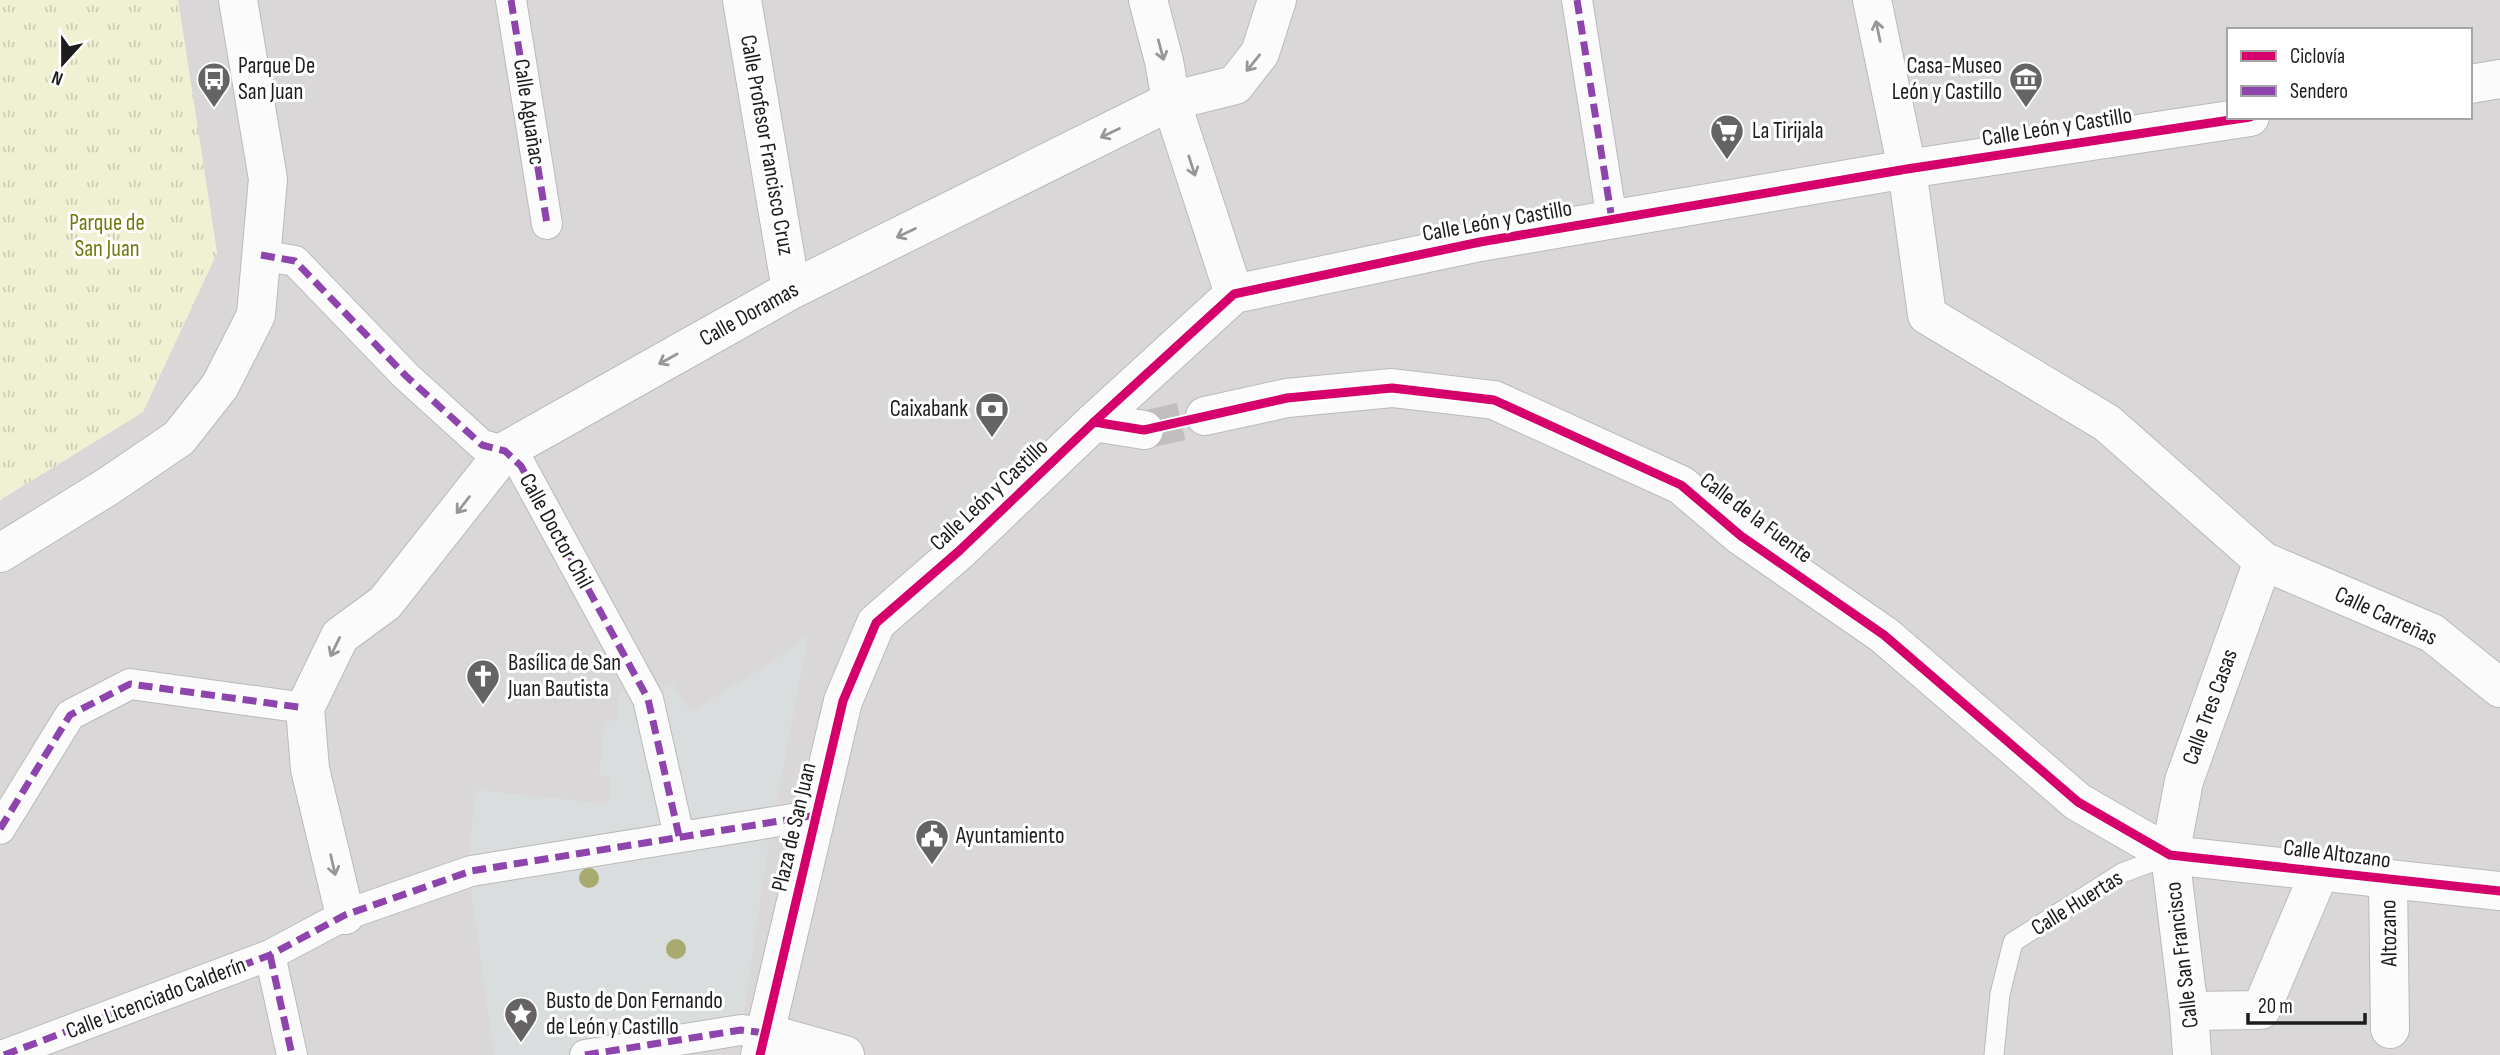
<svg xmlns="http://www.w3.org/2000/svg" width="2500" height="1055" font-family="'Sofia Sans Condensed',sans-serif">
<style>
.residential{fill:#dad7d9;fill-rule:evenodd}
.park{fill:url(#park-tufts)}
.plaza{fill:#d9ddde}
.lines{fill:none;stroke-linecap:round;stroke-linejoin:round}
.minor-tunnel{stroke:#c2bebf;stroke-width:38;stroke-dasharray:38 19;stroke-linecap:butt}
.service-casing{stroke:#bbb9ba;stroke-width:21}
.pedestrian-casing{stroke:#bbb9ba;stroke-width:32}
.minor-casing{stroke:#bbb9ba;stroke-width:40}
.service{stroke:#fcfbfc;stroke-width:19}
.pedestrian{stroke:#fcfbfc;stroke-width:30}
.minor{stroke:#fcfbfc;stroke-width:38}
.quiet{stroke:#8e44ad;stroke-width:7;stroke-dasharray:14 7;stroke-linecap:butt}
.cycleway-casing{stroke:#fff;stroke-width:13}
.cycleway{stroke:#d6006c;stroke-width:9}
.tree{fill:#a8aa70}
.oneway{stroke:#989798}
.labels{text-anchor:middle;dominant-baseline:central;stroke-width:6;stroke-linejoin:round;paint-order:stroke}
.poi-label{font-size:23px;fill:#1d1d1d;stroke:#fff;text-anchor:start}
.street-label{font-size:23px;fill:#1d1d1d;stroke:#fff}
.park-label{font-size:23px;fill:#71790e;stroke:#fff}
</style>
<defs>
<pattern id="park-tufts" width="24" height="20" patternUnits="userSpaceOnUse" patternTransform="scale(1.75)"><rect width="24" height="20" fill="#f0f0d3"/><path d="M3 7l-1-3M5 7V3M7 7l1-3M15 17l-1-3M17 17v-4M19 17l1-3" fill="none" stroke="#cdcdb5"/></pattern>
</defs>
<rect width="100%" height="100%" fill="#ebe6e8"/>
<path class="residential" d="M178,0H2500V1055H0V500L143,412L217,253ZM2229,30H2470V117H2229Z"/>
<polygon class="park" points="0,0 178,0 217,253 143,412 0,500"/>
<polygon class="plaza" points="808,636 767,854 740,1041 655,1055 494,1055 472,896 470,842 476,790 608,804 611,777 599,775 605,720 617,721 620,692 648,699 673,684 690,712 761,669"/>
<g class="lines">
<polyline class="minor-tunnel" points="1144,430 1205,416"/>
<g class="service-casing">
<polyline id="service" points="1994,1055 2000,994 2013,942 2122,873 2170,855"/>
</g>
<g class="pedestrian-casing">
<g id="pedestrian">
<polyline points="511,0 547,224"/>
<polyline points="1577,0 1612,220"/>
<polyline points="261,255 295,261 406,376 482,445 505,451 521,466 648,699 679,836"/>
<polyline points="0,829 70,715 130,684 305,708"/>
<polyline points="270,955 292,1055"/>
<polyline points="4,1055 270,955 345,915 471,871 817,815"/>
<polyline points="585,1055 741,1030 766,1033"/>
</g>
</g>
<g class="minor-casing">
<g id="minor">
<polyline points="742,0 791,290"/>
<polyline points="1148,0 1164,61 1171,101 1234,294"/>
<polyline points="1872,0 1907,169 1927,315 2107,423 2263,561 2432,633 2500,688"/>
<polyline points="2470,84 2500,79"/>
<polyline points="1205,416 1287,398 1392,388 1494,400 1681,485 1741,536 1884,635 2078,802 2170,855 2500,891"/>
<polyline points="1094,422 1144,430"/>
<polyline points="0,553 107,487 179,438 220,386 256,315 268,179 238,0"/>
<polyline points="2388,879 2390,1029"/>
<polyline points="345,915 310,769 305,708 340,636 385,603 505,451 791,290 1171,101 1235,85 1260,53 1277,0"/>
<polyline points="2189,1011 2261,1010 2320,871"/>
<polyline points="766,1033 845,1055"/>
<polyline points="760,1055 843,701 876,623 959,551 1094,422 1234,294 1480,242 1907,169 2250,117"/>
<polyline points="2192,1055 2189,1011 2170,855 2184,781 2263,561"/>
</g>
</g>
<use href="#service" class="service"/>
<use href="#pedestrian" class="pedestrian"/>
<use href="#minor" class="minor"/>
<g class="quiet">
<polyline points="511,0 547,224"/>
<polyline points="1577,0 1612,220"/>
<polyline points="261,255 295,261 406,376 482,445 505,451 521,466 648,699 679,836"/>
<polyline points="0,829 70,715 130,684 305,708"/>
<polyline points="270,955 292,1055"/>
<polyline points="4,1055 270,955 345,915 471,871 817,815"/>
<polyline points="585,1055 741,1030 766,1033"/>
</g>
<g class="cycleway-casing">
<g id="cycleway">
<polyline points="1094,422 1144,430 1287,398 1392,388 1494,400 1681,485 1741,536 1884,635 2078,802 2170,855 2500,891"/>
<polyline points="760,1055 843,701 876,623 959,551 1094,422 1234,294 1480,242 1907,169 2250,117"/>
</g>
</g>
<use href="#cycleway" class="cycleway"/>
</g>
<g class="tree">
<circle cx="589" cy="878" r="10"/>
<circle cx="676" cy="949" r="10"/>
</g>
<defs><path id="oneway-shaft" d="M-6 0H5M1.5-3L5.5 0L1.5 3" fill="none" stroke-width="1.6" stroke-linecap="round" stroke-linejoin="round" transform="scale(1.75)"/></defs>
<g class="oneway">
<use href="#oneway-shaft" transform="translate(1878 31) rotate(-102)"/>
<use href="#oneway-shaft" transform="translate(1161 50) rotate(75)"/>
<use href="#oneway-shaft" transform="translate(1253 63) rotate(129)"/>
<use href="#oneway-shaft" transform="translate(1110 133) rotate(154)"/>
<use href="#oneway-shaft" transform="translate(1192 166) rotate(72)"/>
<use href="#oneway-shaft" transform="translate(906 233) rotate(154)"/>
<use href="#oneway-shaft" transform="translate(668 359) rotate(151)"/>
<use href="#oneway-shaft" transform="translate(463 505) rotate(128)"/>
<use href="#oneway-shaft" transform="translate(335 647) rotate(116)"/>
<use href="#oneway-shaft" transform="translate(333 865) rotate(77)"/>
</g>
<defs>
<g id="bus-pin" transform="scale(1.75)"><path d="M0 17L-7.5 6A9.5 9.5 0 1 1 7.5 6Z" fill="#656364" stroke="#fff"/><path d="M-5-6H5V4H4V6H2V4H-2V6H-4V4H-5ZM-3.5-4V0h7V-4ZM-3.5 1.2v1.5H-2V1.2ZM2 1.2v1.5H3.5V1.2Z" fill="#fff"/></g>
<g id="museum-pin" transform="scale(1.75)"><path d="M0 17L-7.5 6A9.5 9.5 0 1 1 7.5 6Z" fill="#656364" stroke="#fff"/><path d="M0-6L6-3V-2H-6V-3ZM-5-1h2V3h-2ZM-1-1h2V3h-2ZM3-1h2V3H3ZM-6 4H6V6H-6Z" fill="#fff"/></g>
<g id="supermarket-pin" transform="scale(1.75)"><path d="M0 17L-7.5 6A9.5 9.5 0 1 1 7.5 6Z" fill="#656364" stroke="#fff"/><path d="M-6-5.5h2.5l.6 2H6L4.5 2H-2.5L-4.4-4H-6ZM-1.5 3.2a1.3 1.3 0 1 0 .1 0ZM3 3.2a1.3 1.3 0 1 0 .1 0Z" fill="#fff"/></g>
<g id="bank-pin" transform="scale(1.75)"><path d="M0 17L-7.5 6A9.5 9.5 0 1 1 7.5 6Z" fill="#656364" stroke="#fff"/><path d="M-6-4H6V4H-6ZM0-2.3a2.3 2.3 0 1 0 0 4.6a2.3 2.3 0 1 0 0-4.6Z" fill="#fff"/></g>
<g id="church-pin" transform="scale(1.75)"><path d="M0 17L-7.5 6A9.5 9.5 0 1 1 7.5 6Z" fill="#656364" stroke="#fff"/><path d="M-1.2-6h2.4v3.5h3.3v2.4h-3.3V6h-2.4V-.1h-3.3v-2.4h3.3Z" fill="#fff"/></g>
<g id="civic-pin" transform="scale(1.75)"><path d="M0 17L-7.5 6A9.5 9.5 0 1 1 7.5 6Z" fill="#656364" stroke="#fff"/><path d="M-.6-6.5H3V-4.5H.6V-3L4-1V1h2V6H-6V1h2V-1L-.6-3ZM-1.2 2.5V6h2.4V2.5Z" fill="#fff"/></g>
<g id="sight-pin" transform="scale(1.75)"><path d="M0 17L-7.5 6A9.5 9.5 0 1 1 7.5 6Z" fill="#656364" stroke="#fff"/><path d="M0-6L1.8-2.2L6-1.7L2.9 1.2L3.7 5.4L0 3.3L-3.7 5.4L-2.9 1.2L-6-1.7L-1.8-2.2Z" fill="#fff"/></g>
</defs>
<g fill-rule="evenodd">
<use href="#bus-pin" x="214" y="79"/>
<use href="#museum-pin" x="2026" y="79"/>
<use href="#supermarket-pin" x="1727" y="131"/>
<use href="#bank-pin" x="992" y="409"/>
<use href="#church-pin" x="483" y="676"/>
<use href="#civic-pin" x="932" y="836"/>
<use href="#sight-pin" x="521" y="1014"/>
</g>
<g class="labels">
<g class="poi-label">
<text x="238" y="66">Parque De<tspan x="238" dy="26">San Juan</tspan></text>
<text x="2002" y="66" text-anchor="end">Casa-Museo<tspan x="2002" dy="26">León y Castillo</tspan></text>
<text x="1752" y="131">La Tirijala</text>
<text x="968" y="409" text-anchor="end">Caixabank</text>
<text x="508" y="663">Basílica de San<tspan x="508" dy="26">Juan Bautista</tspan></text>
<text x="956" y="836">Ayuntamiento</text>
<text x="546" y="1001">Busto de Don Fernando<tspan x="546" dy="26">de León y Castillo</tspan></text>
</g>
<g class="street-label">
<text transform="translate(529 112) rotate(81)">Calle Aguañac</text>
<text transform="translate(2057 127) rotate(-9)">Calle León y Castillo</text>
<text transform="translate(767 145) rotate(80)">Calle Profesor Francisco Cruz</text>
<text transform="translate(1497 221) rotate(-10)">Calle León y Castillo</text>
<text transform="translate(749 314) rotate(-29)">Calle Doramas</text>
<text transform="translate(989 495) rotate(-43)">Calle León y Castillo</text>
<text transform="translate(1756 518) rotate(37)">Calle de la Fuente</text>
<text transform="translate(556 531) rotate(61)">Calle Doctor Chil</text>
<text transform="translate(2386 616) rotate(25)">Calle Carreñas</text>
<text transform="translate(2210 707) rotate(-70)">Calle Tres Casas</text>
<text transform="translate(794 827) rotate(-77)">Plaza de San Juan</text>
<text transform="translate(2337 854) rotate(7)">Calle Altozano</text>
<text transform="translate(2077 903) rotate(-32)">Calle Huertas</text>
<text transform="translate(2389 933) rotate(-91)">Altozano</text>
<text transform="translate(2182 955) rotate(-97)">Calle San Francisco</text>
<text transform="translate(156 998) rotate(-21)">Calle Licenciado Calderín</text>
</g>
<g class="park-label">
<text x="107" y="223">Parque de<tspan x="107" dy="26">San Juan</tspan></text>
</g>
</g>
<rect x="2227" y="28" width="245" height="91" fill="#ffffff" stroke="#a5a5a5" stroke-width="2"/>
<rect x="2241" y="51" width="35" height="10" fill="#d6006c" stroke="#a5a5a5" stroke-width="2"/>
<text x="2290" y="63" font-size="21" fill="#1d1d1d">Ciclovía</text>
<rect x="2241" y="86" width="35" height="10" fill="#8e44ad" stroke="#a5a5a5" stroke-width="2"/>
<text x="2290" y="98" font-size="21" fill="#1d1d1d">Sendero</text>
<g transform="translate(63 63) rotate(201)" stroke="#ffffff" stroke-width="5" paint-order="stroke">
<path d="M0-5L12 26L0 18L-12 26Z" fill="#1d1d1d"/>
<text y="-10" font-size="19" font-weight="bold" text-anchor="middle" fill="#1d1d1d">N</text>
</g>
<path d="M2248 1013v10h117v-10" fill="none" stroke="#1d1d1d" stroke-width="3.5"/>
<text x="2258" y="1013" font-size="21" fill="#1d1d1d" stroke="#ffffff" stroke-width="5" paint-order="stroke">20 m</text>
</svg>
